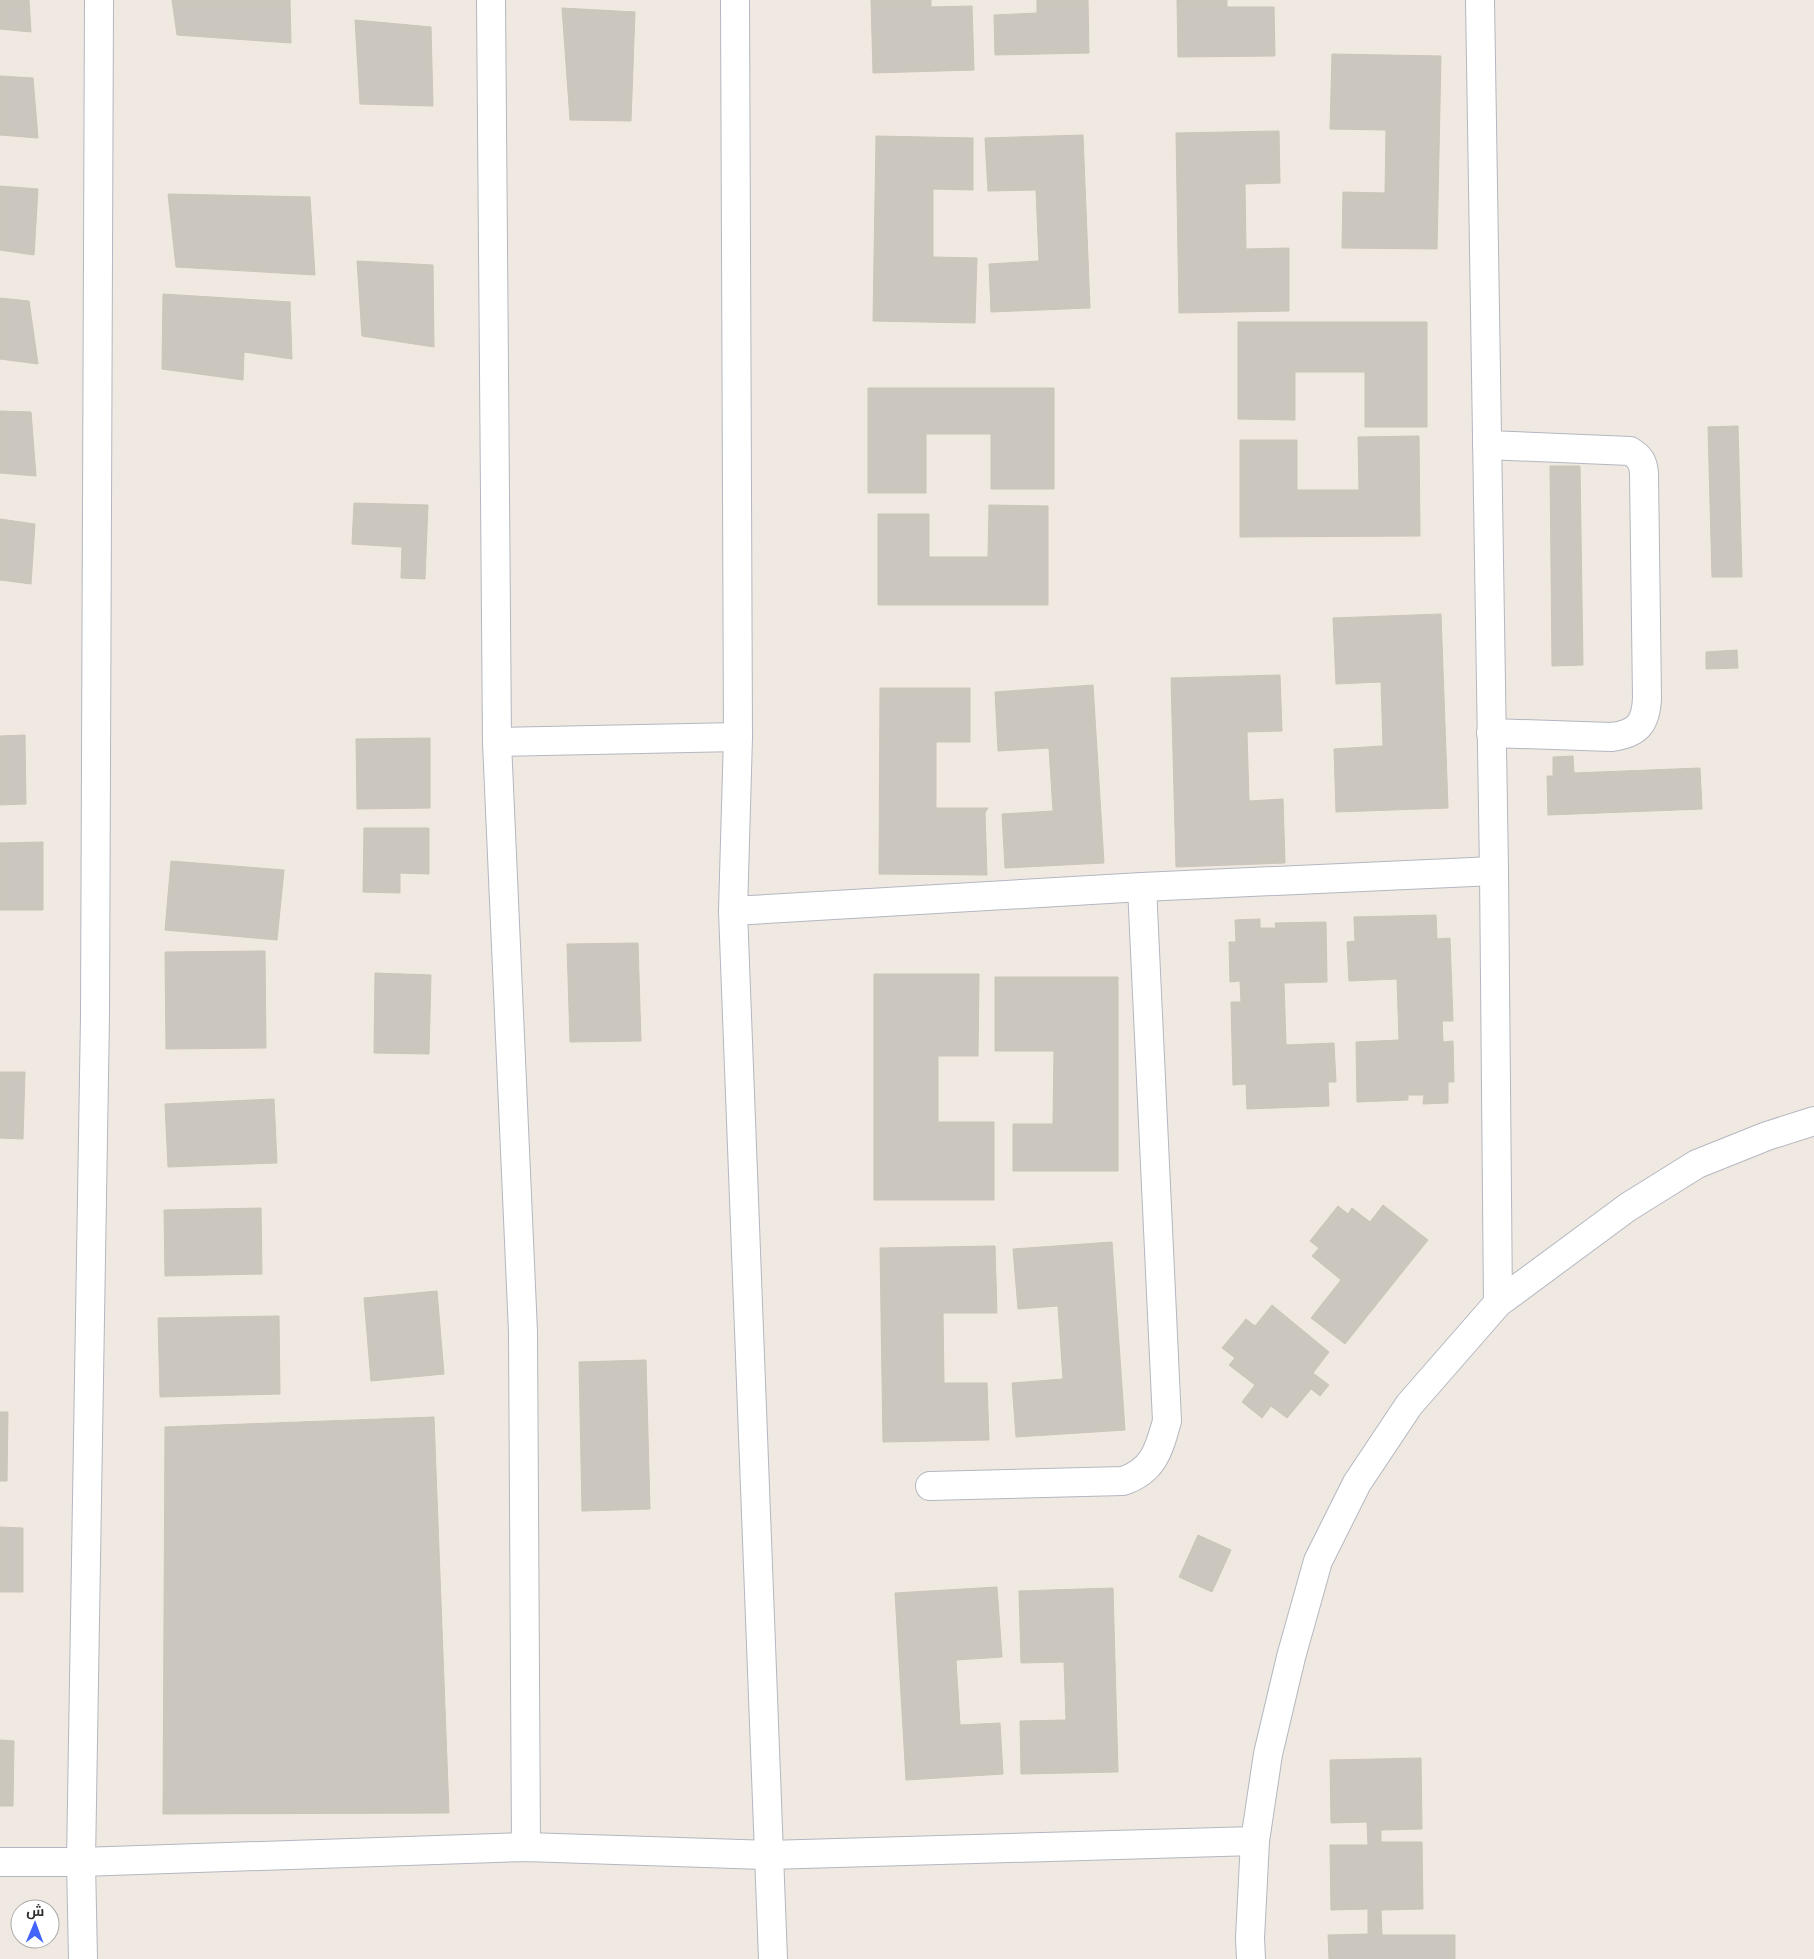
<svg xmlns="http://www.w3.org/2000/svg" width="1814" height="1959" font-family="'Titillium Web',Cairo,sans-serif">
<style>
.building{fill:#cbc7bf;stroke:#cbc5ba}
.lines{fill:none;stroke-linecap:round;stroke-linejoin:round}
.street-casing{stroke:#b4b7c1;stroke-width:30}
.street{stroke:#fff;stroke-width:28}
</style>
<rect width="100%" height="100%" fill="#efe9e1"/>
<g class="building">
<polygon points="0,0 29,0 31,32 0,29"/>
<polygon points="172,0 290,0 291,43 177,35"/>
<polygon points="871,0 931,0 931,7 972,6 974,70 873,73"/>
<polygon points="1037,0 1088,0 1089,53 995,55 994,15 1037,13"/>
<polygon points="1177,0 1227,0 1227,7 1274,7 1275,56 1178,57"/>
<polygon points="562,8 635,12 631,121 570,120"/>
<polygon points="355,20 431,27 433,106 360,104"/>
<polygon points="1332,54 1441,56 1437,249 1342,248 1343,192 1385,193 1386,130 1330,129"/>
<polygon points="0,76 33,78 38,138 0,135"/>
<polygon points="1279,131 1280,183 1245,184 1246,249 1289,248 1289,311 1179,313 1176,133"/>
<polygon points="1083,135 1090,308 991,312 989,264 1039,261 1036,190 988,191 985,138"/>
<polygon points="876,136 973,138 973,190 933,189 933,257 977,258 975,323 873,321"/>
<polygon points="0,186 38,189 34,255 0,250"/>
<polygon points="168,194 310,197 315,275 176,267"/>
<polygon points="357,261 433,265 434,347 362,336"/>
<polygon points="163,294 290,302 292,359 244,352 243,380 162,369"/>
<polygon points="0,298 29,301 38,364 0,359"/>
<polygon points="1238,322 1427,322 1427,427 1365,427 1365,372 1295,372 1295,420 1238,419"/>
<polygon points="868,388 1054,388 1054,489 991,489 991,434 926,434 926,493 868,493"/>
<polygon points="0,411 31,412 36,476 0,473"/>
<polygon points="1738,426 1742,577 1712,577 1708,427"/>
<polygon points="1419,436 1420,536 1240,537 1240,440 1297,440 1297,490 1359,490 1358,437"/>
<polygon points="1550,466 1580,466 1583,665 1552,666"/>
<polygon points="354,503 428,505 425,579 401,578 402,547 352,544"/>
<polygon points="989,505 1048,506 1048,605 878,605 878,514 929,514 929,557 988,557"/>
<polygon points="0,519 35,524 31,584 0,580"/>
<polygon points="1441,614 1448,808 1336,812 1334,749 1383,746 1381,682 1336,684 1333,618"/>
<polygon points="1737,650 1738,668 1706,669 1706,652"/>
<polygon points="1280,675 1282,731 1247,732 1249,801 1283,799 1285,863 1176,867 1171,678"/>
<polygon points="1093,685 1104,863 1005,868 1002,814 1053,811 1049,748 998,751 995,692"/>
<polygon points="880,688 970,688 970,742 936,742 936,808 988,808 985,813 987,875 879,874"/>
<polygon points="25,735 26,804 0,805 0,736"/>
<polygon points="430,738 430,808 357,809 356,739"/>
<polygon points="1573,756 1574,773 1700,768 1702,809 1548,815 1547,776 1553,776 1553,757"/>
<polygon points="364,828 429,828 429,874 400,873 400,893 363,892"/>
<polygon points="43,842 43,910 0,910 0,843"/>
<polygon points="171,861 284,870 277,940 165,930"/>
<polygon points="1436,915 1437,939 1450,938 1453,1021 1442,1021 1443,1042 1453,1041 1454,1082 1448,1082 1448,1103 1423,1104 1424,1095 1408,1095 1408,1100 1357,1102 1356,1042 1399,1040 1397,979 1349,981 1347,942 1355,941 1354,917"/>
<polygon points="1260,919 1260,928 1276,928 1275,923 1326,922 1327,982 1284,983 1286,1045 1334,1043 1336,1082 1328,1082 1329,1106 1247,1109 1246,1084 1233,1085 1231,1002 1241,1002 1240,981 1230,982 1229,942 1236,942 1235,920"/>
<polygon points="638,943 641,1041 570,1042 567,944"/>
<polygon points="265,951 266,1048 166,1049 165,952"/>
<polygon points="375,973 431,975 429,1054 374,1053"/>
<polygon points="874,974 979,974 978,1056 938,1056 938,1122 994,1122 994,1200 874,1200"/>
<polygon points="995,977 1118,977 1118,1171 1013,1171 1013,1124 1053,1124 1054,1051 995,1051"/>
<polygon points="0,1072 25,1072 23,1139 0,1138"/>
<polygon points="274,1099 277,1163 168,1167 165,1104"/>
<polygon points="1383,1205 1428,1240 1345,1344 1311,1318 1341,1280 1312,1256 1319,1248 1310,1241 1338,1206 1348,1214 1352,1208 1370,1222"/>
<polygon points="261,1208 262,1274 165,1276 164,1210"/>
<polygon points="1112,1242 1125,1430 1016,1437 1012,1383 1063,1379 1058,1306 1018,1309 1013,1249"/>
<polygon points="995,1246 997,1313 943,1313 944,1383 987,1383 989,1440 883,1442 880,1248"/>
<polygon points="437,1291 444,1374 371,1381 364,1298"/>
<polygon points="1272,1305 1329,1352 1313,1373 1329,1385 1320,1396 1311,1389 1287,1418 1271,1406 1262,1418 1242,1402 1255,1385 1229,1365 1235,1358 1222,1348 1246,1319 1255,1326"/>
<polygon points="279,1316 280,1394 160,1397 158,1318"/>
<polygon points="646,1360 650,1509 582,1511 579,1362"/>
<polygon points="0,1412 8,1412 7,1481 0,1481"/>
<polygon points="434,1417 449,1813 163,1814 165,1427"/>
<polygon points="0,1527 23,1528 23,1592 0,1592"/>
<polygon points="1198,1535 1231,1550 1212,1592 1179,1577"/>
<polygon points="997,1587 1002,1657 956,1660 960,1725 1000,1723 1003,1774 906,1780 895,1593"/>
<polygon points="1113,1588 1118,1772 1021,1774 1020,1721 1066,1720 1064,1662 1021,1663 1019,1591"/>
<polygon points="0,1740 14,1741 13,1806 0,1806"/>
<polygon points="1421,1758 1422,1829 1381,1830 1381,1842 1422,1842 1423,1909 1381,1910 1382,1935 1455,1935 1455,1959 1329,1959 1328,1935 1368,1934 1368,1909 1331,1910 1330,1845 1368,1845 1367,1822 1331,1823 1330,1760"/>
</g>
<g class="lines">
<g class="street-casing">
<g id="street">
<polyline points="491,0 497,742 523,1332 526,1847"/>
<polyline points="735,0 738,737 733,911 773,1959"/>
<polyline points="1480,0 1494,871 1498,1303"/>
<path d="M1487,445L1630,451C1640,457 1643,462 1644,473L1647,698C1646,724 1637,734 1611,737L1491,733"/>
<polyline points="497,742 738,737"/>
<polyline points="733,911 1142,887 1494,871"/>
<path d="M930,1486L1123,1481C1154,1471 1159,1449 1167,1421L1142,887"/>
<polyline points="0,1862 81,1862 526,1847 768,1855 1255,1841"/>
<polyline points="83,1959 81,1862 95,1016 99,0"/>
<polyline points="1251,1959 1250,1938 1255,1841 1268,1754 1291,1657 1318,1561 1357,1483 1409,1405 1498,1303 1628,1207 1697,1164 1767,1136 1814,1121"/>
</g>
</g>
<use href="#street" class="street"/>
</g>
<g transform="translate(35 1924) rotate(1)"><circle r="24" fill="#ffffff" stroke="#ababab"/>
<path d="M0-4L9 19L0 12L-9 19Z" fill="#4264fb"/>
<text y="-8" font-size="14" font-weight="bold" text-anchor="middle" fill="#2e2e2e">ش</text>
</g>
</svg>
